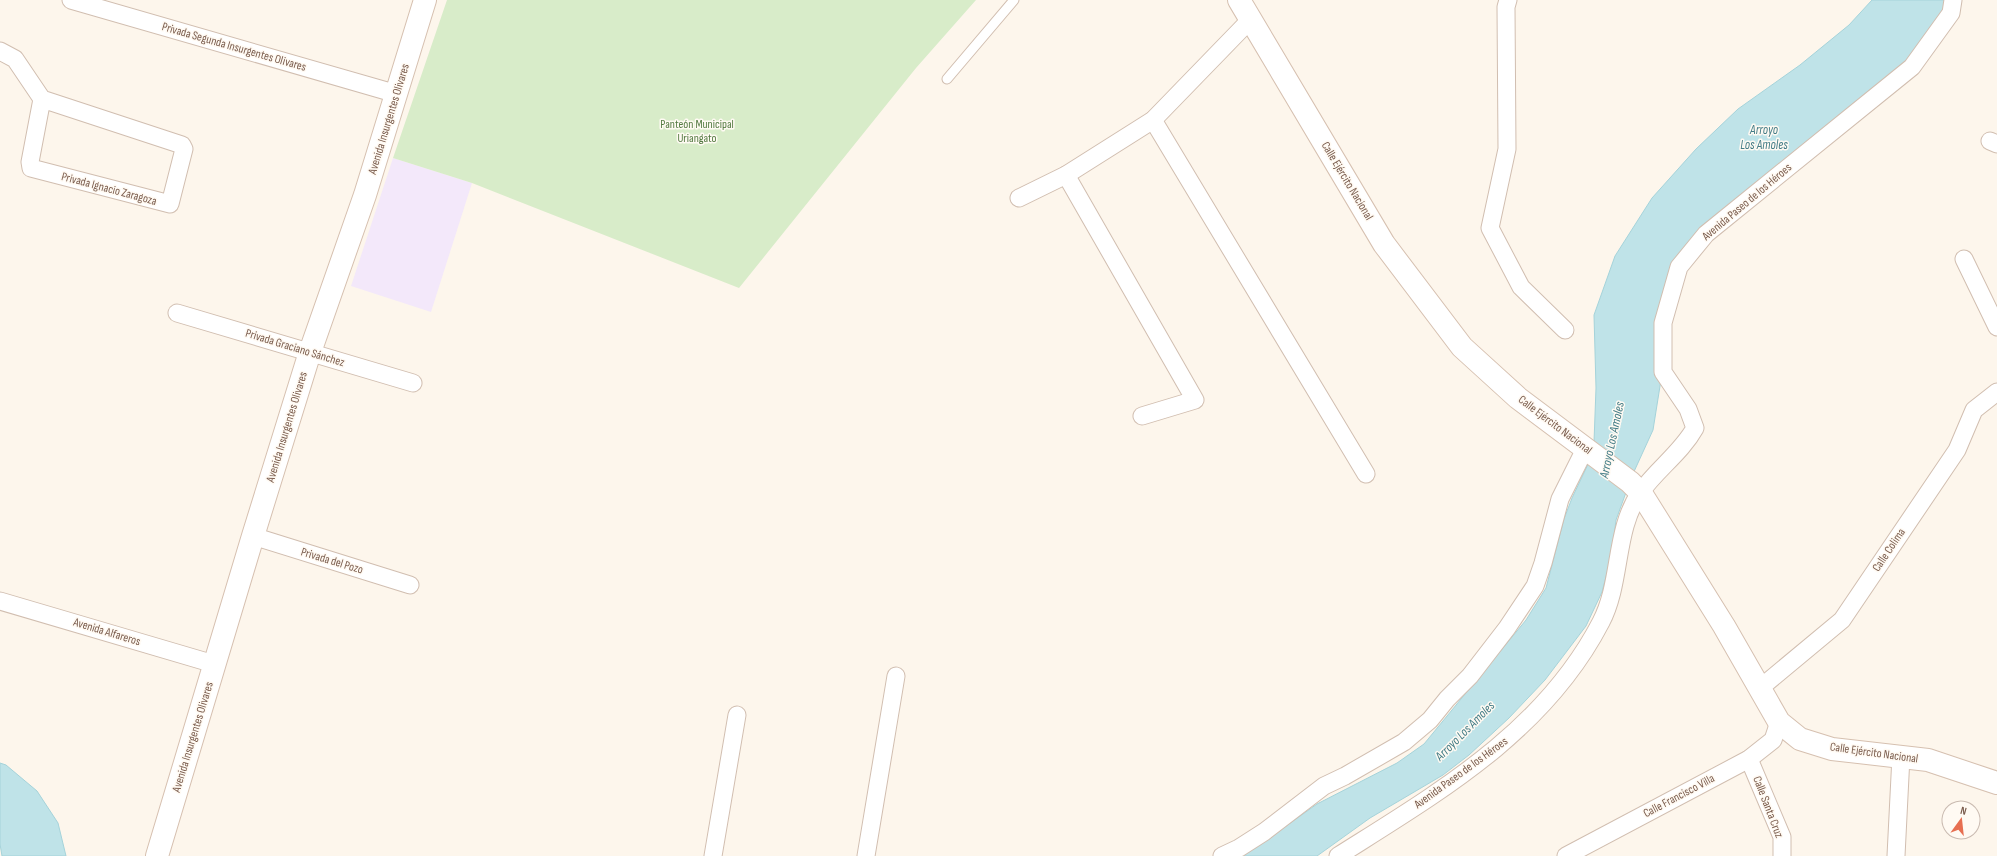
<svg xmlns="http://www.w3.org/2000/svg" width="1997" height="856" font-family="'Sofia Sans Condensed',sans-serif">
<style>
.education{fill:#f3e8fa}
.green{fill:#d8ecc9}
.water{fill:#bfe3e8;stroke:#a5d3da}
.lines{fill:none;stroke-linecap:round;stroke-linejoin:round}
.lane-casing{stroke:#d1beb0;stroke-width:11}
.street-casing{stroke:#d1beb0;stroke-width:19}
.secondary-casing{stroke:#d6c0b0;stroke-width:24}
.lane{stroke:#fff;stroke-width:9}
.street{stroke:#fff;stroke-width:17}
.secondary{stroke:#fff;stroke-width:22}
.labels{text-anchor:middle;dominant-baseline:central;stroke-width:3;stroke-linejoin:round;paint-order:stroke}
.street-label{font-size:12px;fill:#7a5c4d;stroke:#fffaf3}
.park-label{font-size:12px;fill:#537a41;stroke:#fffaf3}
.water-label{font-size:13px;font-style:italic;fill:#437c86;stroke:#fffaf3}
</style>
<rect width="100%" height="100%" fill="#fdf6ec"/>
<polygon class="education" points="393,158 472,183 431,312 351,286"/>
<polygon class="green" points="447,0 976,0 916,68 739,288 472,183 393,158"/>
<g class="water">
<polygon points="1872,0 1953,0 1912,67 1679,267 1653,430 1632,476 1616,520 1612,554 1602,592 1586,626 1545,680 1509,718 1469,755 1443,775 1370,818 1317,856 1232,856 1265,841 1317,804 1397,763 1424,744 1526,620 1546,588 1564,519 1572,498 1591,458 1594,442 1596,388 1594,315 1615,256 1652,198 1696,149 1738,109 1800,65 1849,25"/>
<polygon points="0,763 6,765 37,791 58,823 66,856 2,856 0,844"/>
</g>
<g class="lines">
<g class="lane-casing">
<polyline id="lane" points="947,79 1014,0"/>
</g>
<g class="street-casing">
<g id="street">
<polyline points="71,0 397,94"/>
<polyline points="1508,0 1506,7 1507,149 1490,228 1521,287 1565,330"/>
<polyline points="0,51 15,59 42,99 182,145 184,149 170,204 31,168 30,162 42,99"/>
<polyline points="1153,120 1366,474"/>
<polyline points="1990,141 1997,144"/>
<polyline points="1066,175 1195,400 1142,416"/>
<polyline points="1019,198 1066,175 1153,120 1251,19"/>
<polyline points="1964,259 1997,327"/>
<polyline points="177,313 413,383"/>
<polyline points="253,536 410,585"/>
<polyline points="0,601 214,664"/>
<polyline points="1759,689 1842,620 1957,450 1974,410 1997,392"/>
<polyline points="1749,759 1782,837 1782,856"/>
<polyline points="713,856 737,715"/>
<polyline points="866,856 896,676"/>
<polyline points="1222,856 1239,848 1264,832 1324,786 1345,776 1404,742 1430,720 1447,699 1470,676 1507,628 1535,586 1543,563 1560,499 1585,449"/>
<path d="M1338,856C1439,792 1544,732 1601,622C1622,582 1614,530 1640,493C1657,469 1681,453 1695,428L1688,409L1663,372V323L1679,267L1706,234L1912,67L1951,13L1953,0"/>
<polyline points="1566,856 1749,759 1773,740 1779,722"/>
<polyline points="1896,856 1901,756"/>
</g>
</g>
<g class="secondary-casing">
<g id="secondary">
<polyline points="1239,0 1384,244 1462,347 1518,398 1630,482 1641,493 1724,626 1779,722 1800,739 1832,749 1928,760 1997,783"/>
<polyline points="157,856 253,536 310,352 365,195 425,0"/>
</g>
</g>
<use href="#lane" class="lane"/>
<use href="#street" class="street"/>
<use href="#secondary" class="secondary"/>
</g>
<g class="labels">
<g class="street-label">
<text transform="translate(234 47) rotate(16)">Privada Segunda Insurgentes Olivares</text>
<text transform="translate(389 119) rotate(-73)">Avenida Insurgentes Olivares</text>
<text transform="translate(1347 181) rotate(59)">Calle Ejército Nacional</text>
<text transform="translate(109 189) rotate(15)">Privada Ignacio Zaragoza</text>
<text transform="translate(1747 202) rotate(-40)">Avenida Paseo de los Héroes</text>
<text transform="translate(295 348) rotate(17)">Privada Graciano Sánchez</text>
<text transform="translate(1555 425) rotate(37)">Calle Ejército Nacional</text>
<text transform="translate(287 427) rotate(-73)">Avenida Insurgentes Olivares</text>
<text transform="translate(1889 550) rotate(-56)">Calle Colima</text>
<text transform="translate(332 561) rotate(17)">Privada del Pozo</text>
<text transform="translate(107 632) rotate(17)">Avenida Alfareros</text>
<text transform="translate(193 737) rotate(-73)">Avenida Insurgentes Olivares</text>
<text transform="translate(1874 753) rotate(8)">Calle Ejército Nacional</text>
<text transform="translate(1461 773) rotate(-36)">Avenida Paseo de los Héroes</text>
<text transform="translate(1679 796) rotate(-28)">Calle Francisco Villa</text>
<text transform="translate(1768 807) rotate(69)">Calle Santa Cruz</text>
</g>
<g class="park-label">
<text x="697" y="124">Panteón Municipal<tspan x="697" dy="14">Uriangato</tspan></text>
</g>
<g class="water-label">
<text x="1764" y="130">Arroyo<tspan x="1764" dy="15">Los Amoles</tspan></text>
<text transform="translate(1612 440) rotate(-78)">Arroyo Los Amoles</text>
<text transform="translate(1465 731) rotate(-45)">Arroyo Los Amoles</text>
</g>
</g>
<g transform="translate(1961 820) rotate(15)"><circle r="19" fill="#fffaf3" stroke="#cabbb1"/>
<path d="M0-3L7 15L0 10L-7 15Z" fill="#e76f51"/>
<text y="-6" font-size="11" font-weight="bold" text-anchor="middle" fill="#7a5c4d">N</text>
</g>
</svg>
